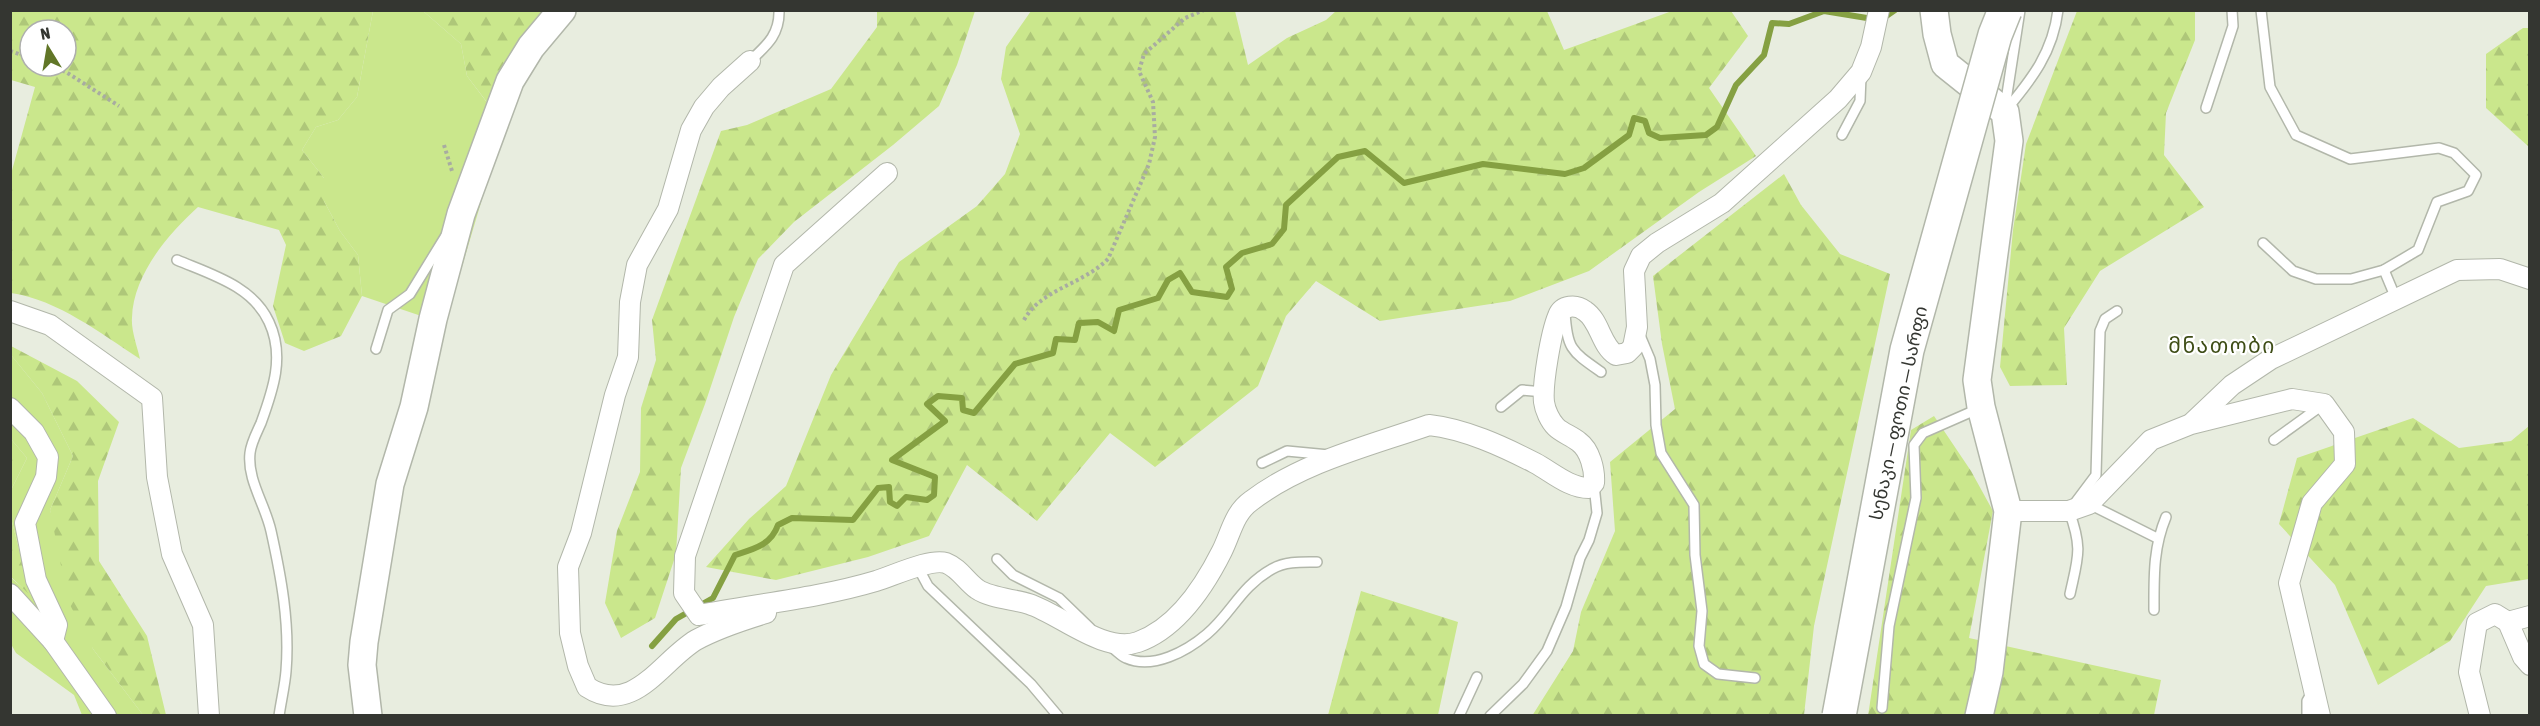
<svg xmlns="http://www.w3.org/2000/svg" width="2540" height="726" font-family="'Asap Condensed','Noto Sans Georgian',sans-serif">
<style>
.grass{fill:#cae78c}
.forest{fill:url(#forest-firs);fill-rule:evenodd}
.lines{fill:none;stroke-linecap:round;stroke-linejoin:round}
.stream{stroke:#85a042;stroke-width:6}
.lane-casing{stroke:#b2b7aa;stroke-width:12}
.street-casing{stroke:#b2b7aa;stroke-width:22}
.secondary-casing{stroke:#b2b7aa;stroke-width:30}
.path{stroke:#a8aca1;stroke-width:4;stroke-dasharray:3 3;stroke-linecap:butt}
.lane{stroke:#fff;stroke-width:9}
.street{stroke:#fff;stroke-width:20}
.secondary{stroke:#fff;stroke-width:27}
.highway-bridge-casing{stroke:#b2b7aa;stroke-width:36;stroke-linecap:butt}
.highway-bridge{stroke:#fff;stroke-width:33}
.labels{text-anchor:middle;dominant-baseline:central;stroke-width:4.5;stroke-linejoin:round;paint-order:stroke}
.street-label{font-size:18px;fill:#343631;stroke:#fff}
.quarter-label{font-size:21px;letter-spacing:1.5px;fill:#3e4d16;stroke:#fff}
</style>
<defs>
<pattern id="forest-firs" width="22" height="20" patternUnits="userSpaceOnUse" patternTransform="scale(1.5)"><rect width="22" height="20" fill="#cae78c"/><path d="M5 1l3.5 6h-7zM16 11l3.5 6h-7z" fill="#aec779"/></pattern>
</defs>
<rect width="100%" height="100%" fill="#e8eddf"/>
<g class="grass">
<polygon points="373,11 423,11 461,44 467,76 507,129 485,189 445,324 362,296 358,255 340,231 324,201 324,178 302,150 316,127 338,120 357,97"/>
<polygon points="11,355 42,393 73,456 50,510 93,649 143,715 82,715 74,695 16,653 11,644 10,577 31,595 11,518 11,490 27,458 11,439"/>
</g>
<g class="forest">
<path d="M11,10L373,11L357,97L338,120L316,127L302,150L324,178V201L340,231L358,255L362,296L341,336L304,351L285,343L273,306L286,245L279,230L198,207C168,234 133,275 132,318C131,330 137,346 140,359C100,333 58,300 11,293V174L35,87L11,80ZM30,30H66V66H30Z"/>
<polygon points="423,11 562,11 496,114 467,76 461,44"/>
<polygon points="877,11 975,11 957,65 939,106 893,145 794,222 758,259 734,317 705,404 681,468 676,554 655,618 621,638 605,603 617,531 640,472 641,408 656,360 652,320 721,131 747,125 831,89 877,27"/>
<polygon points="1031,11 1235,11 1248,65 1287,38 1326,20 1336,11 1547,11 1564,50 1672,11 1731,11 1748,36 1709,88 1756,156 1699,192 1589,271 1510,301 1380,321 1316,281 1286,316 1258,386 1155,467 1110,433 1037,521 967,465 929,536 868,557 776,580 706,567 749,519 786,486 831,375 899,262 977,206 1005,174 1020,134 1001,79 1006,47"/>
<polygon points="2077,11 2195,11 2195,40 2166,113 2164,155 2204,207 2100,271 2064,328 2067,385 2010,386 2000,367 2013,230 2026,144"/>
<polygon points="2523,28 2529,28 2529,147 2486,108 2486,54"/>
<polygon points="1784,174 1801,205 1840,254 1890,274 1814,626 1804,715 1532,716 1573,651 1581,612 1615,531 1610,462 1675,409 1662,344 1653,276"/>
<polygon points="11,346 77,381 119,422 98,481 99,561 147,636 166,715 143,715 93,649 68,601 50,510 73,456 42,393 11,355"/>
<polygon points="1934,416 1971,471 1993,511 1969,638 2161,680 2154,715 1868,716 1911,430"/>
<polygon points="2413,418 2459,448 2511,441 2529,426 2529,579 2486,586 2450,641 2378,685 2335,585 2279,524 2297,458"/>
<polygon points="11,439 27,458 11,490"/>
<polygon points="11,518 31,596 11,577"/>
<polygon points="1361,591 1458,622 1438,715 1328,715"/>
</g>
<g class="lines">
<g class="stream">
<polyline points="1882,19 1895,10"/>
<path d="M652,646L676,619L713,598L735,555C754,549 771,545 778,525L792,518L853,520L878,488L889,487L890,502L897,506L906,497L927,500L934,495L935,477L892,460L945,421L927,404L938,396L962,398L963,410L974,413L1015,364L1053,353L1056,339L1075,340L1079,323L1098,322L1114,331L1119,310L1158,298L1168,280L1180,273L1192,292L1227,297L1232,289L1226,267L1242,253L1272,244L1284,229L1286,205L1338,157L1365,151L1404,183L1483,164L1565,174L1584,168L1629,135L1634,118L1645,121L1649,133L1660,138L1706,135L1717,127L1736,85L1764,55L1772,23L1789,24L1824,11L1873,19"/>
</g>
<g class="lane-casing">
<g id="lane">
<polyline points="2261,10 2270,87 2296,135 2350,159 2439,148 2454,153 2476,175 2468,191 2437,202 2418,250 2384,270 2351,279 2316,279 2293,271 2263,243"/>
<path d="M750,61C766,46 780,35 779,10"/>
<polyline points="2005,107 2020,10"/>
<polyline points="2206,108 2233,26 2232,10"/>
<path d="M2006,110C2032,79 2053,52 2058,10"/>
<polyline points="1842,135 1860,101 1861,76"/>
<path d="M177,260C210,274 253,286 269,322C285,356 273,390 261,423C257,432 251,443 250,453C247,480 265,504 271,531C281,576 290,624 286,671C285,685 281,701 279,716"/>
<polyline points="2384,270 2397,301"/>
<path d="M1565,312C1567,349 1571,351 1601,372"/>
<polyline points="1639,333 1650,359 1655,385 1656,425 1661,453 1694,505 1695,555 1702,611 1699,646 1704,664 1718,674 1755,678"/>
<polyline points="376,349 388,310 410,294 445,237"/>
<polyline points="1501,407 1522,390 1544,392"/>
<polyline points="2274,440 2321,406"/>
<polyline points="1262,463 1287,451 1329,455"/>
<polyline points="2089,504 2157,538"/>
<polyline points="997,559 1013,575 1059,598 1090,628"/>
<polyline points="924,565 921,573 928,586 1031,684 1058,716"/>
<path d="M2070,594C2078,557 2083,549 2069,511L2096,475L2100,331L2105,319L2117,311"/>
<path d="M2154,610C2154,577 2153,548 2166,517"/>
<path d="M1111,647C1116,650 1121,656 1126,658C1153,670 1187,651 1207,634C1232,613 1240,587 1272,569C1286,561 1302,562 1317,562"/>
<polyline points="1882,708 1889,626 1916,498 1914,445 1923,433 1980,408"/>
<polyline points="1459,716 1477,677"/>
<polyline points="1490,716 1523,684 1547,651 1566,607 1580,558 1589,540 1597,513 1594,485"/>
<polyline points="2307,716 2307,701 2311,694"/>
</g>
</g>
<g class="street-casing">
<g id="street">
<path d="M750,61L721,87L704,107L691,130L668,209L637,265L630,302L628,357L615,395L581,533L568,567L570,633L578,666L587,687C633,717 661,661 696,640C718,628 743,620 766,613"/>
<path d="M887,173L784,265L685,556L684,593L699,615C757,604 819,598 876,581C893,576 930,558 946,563C959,568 966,581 977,589C990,598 1013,599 1029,604C1060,614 1104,654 1138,642C1177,628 1204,587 1222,551C1231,533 1234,513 1251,501C1302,462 1369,446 1429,425C1465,429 1502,446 1535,463C1552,472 1569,488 1589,488L1594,483C1595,470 1590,450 1579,442C1572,436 1562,433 1556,427C1550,421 1545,410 1544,402C1542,384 1551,333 1558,316C1562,305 1576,304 1585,311C1600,321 1601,346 1616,355L1627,353L1633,347L1637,327L1634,271L1641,256L1657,243L1722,203L1838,99L1861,72L1871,47L1879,10"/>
<polyline points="10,311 50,325 152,398 157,477 172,554 203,625 209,716"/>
<polyline points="10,408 34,432 48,457 46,477 25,523 36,580 57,625 53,641"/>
<polyline points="2193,422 2232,385 2271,359 2457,270 2500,269 2530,279"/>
<polyline points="2008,511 2069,511 2089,504 2151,440 2191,424 2292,399 2324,404 2344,432 2345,464 2312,503 2289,583 2320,716"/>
<polyline points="10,594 53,641 106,716"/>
<polyline points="2508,622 2530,616"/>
<polyline points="2480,716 2469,672 2477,623 2495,614 2508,622 2523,657 2530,665"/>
</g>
</g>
<g class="secondary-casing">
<g id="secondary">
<polyline points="1934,10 1937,34 1945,64 2005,112 2009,141 1977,380 1981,407 2008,511 1989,672 1979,716"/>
<polyline points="368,716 362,665 364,642 390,484 414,407 433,319 461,214 510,81 531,47 562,10"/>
</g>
</g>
<g class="path">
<polyline points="10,51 30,58"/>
<polyline points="51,66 66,72 119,106"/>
<polyline points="444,145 452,171"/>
<path d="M1024,320C1041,289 1082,285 1108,259L1149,164L1155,137L1153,102L1139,71L1144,54L1185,18L1204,10"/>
</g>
<use href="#lane" class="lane"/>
<use href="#street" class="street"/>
<use href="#secondary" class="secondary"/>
<g class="highway-bridge-casing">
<polyline id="highway-bridge" points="1839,716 1907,350 1995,35 2005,10"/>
</g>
<use href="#highway-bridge" class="highway-bridge"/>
</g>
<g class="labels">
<g class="street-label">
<text transform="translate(1898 413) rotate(-78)">სენაკი — ფოთი — სარფი</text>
</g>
<g class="quarter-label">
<text x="2222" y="345">მნათობი</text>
</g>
</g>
<rect width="2540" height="726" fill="none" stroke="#343631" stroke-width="24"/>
<g transform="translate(48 48) rotate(349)"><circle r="28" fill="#ffffff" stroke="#aeafad" stroke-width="1.5"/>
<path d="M0-4.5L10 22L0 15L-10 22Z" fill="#617627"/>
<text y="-9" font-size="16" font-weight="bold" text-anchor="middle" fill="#343631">N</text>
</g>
</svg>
